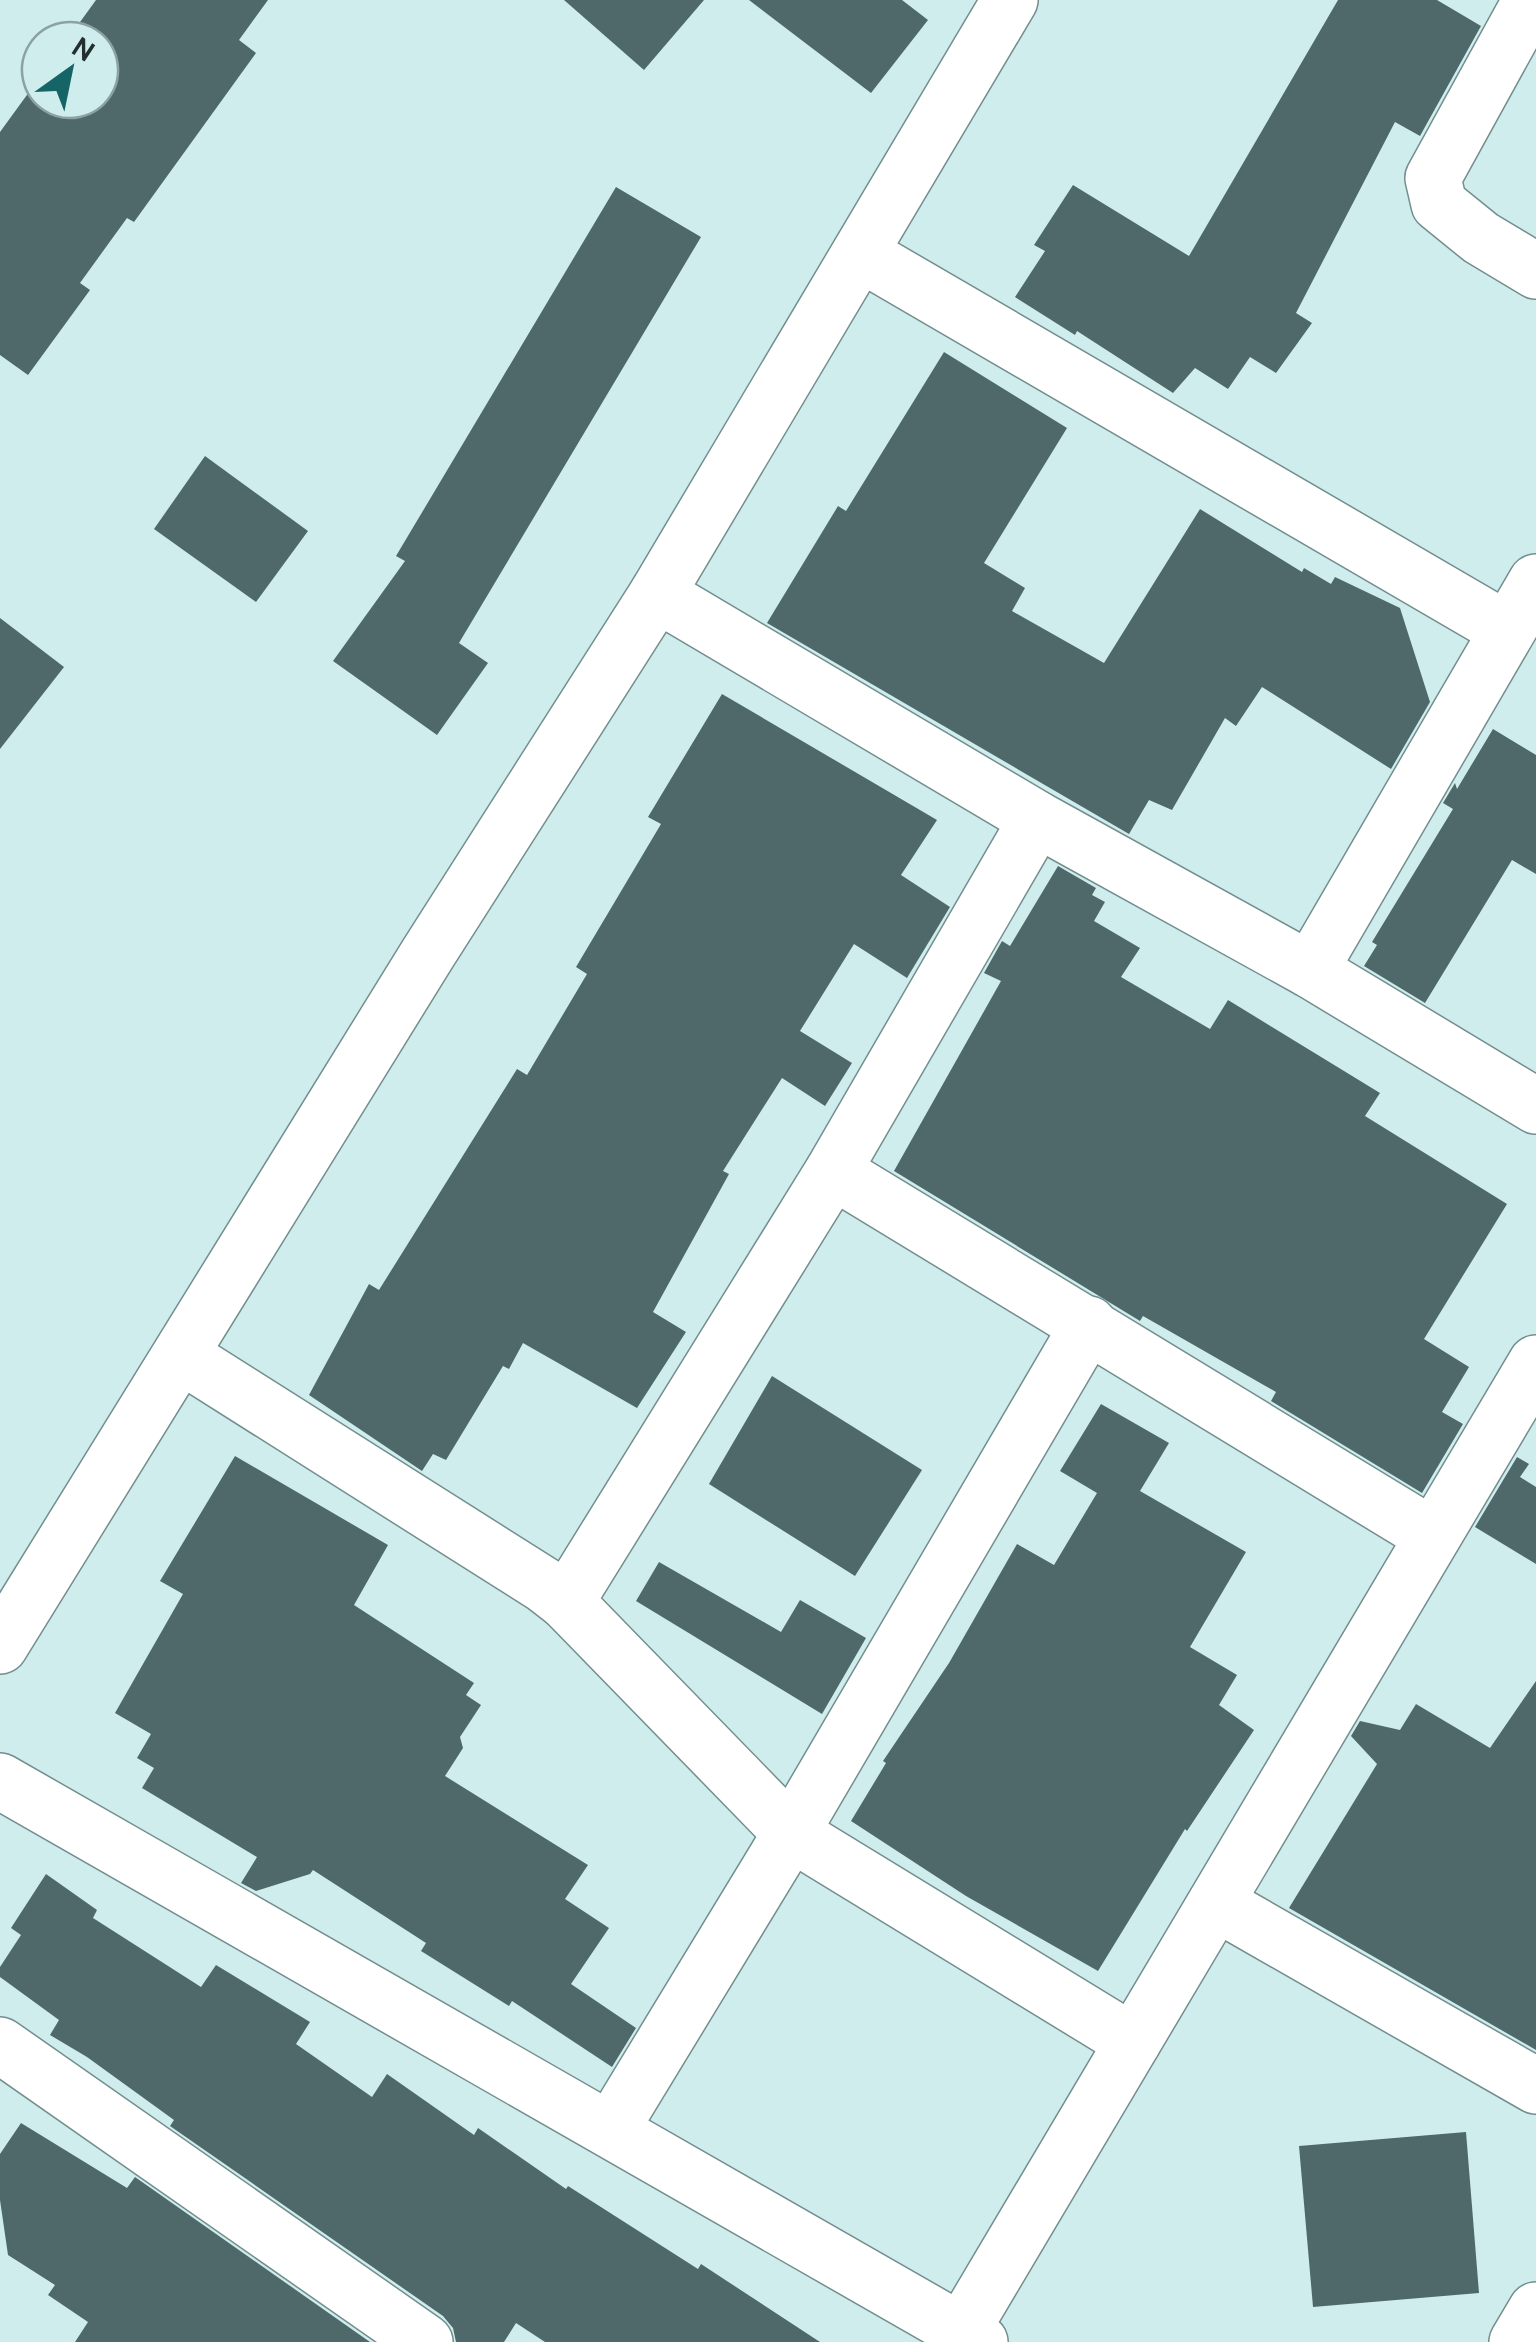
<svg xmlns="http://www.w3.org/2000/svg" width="1536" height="2342" font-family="Cabin,sans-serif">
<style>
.building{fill:#4f696a}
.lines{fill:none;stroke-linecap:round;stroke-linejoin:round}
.minor-casing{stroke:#738e8e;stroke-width:58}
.minor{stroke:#fff;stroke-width:55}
</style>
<rect width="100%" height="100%" fill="#d0edee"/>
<g class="building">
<polygon points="96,0 268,0 239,40 256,53 134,222 127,218 80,283 90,290 28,375 0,355 0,132 40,77 40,100 100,100 100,40 67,40"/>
<polygon points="564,0 704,0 644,70"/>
<polygon points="749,0 902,0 928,20 871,93"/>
<polygon points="1338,0 1437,0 1481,26 1420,136 1395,122 1296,313 1312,323 1276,373 1250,357 1228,389 1195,368 1173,393 1077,331 1075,335 1015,297 1045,251 1034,245 1073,185 1189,256"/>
<polygon points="616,187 701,237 459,643 488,663 437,735 333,661 405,561 396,556"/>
<polygon points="944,352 1067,428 984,563 1025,588 1012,611 1104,663 1200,509 1302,572 1304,568 1331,584 1335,577 1400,608 1430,702 1391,769 1262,687 1236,726 1225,718 1172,810 1149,800 1129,834 767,623 838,506 846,511"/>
<polygon points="205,456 308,531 256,602 154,529"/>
<polygon points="0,618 64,667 0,749"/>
<polygon points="722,694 937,820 901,875 950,907 907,978 854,944 800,1031 852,1063 825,1106 782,1078 723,1171 729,1174 653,1312 686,1332 637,1408 523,1343 509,1369 503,1366 446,1460 433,1454 422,1471 309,1395 369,1284 379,1290 517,1069 527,1075 587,974 576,967 661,824 648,817"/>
<polygon points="1493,729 1536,755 1536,874 1512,860 1425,1003 1364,966 1377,945 1372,942 1453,809 1443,803 1455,783 1457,789"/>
<polygon points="1058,866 1096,888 1092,895 1105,902 1094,921 1140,948 1121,977 1210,1029 1228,1000 1380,1093 1365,1116 1507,1204 1424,1339 1469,1367 1442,1412 1463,1424 1422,1493 1271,1401 1276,1392 1143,1316 1140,1321 894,1171 1001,981 984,973 1002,941 1010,946"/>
<polygon points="772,1376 922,1470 855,1576 709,1484"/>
<polygon points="1101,1404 1169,1443 1140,1491 1246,1552 1190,1647 1237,1675 1219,1705 1254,1730 1187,1831 1185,1829 1098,1971 966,1896 851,1821 886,1763 883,1761 949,1663 1017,1544 1054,1565 1097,1493 1060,1471"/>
<polygon points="235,1456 388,1545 354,1605 474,1683 466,1695 481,1705 460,1737 463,1748 445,1776 588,1865 565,1899 609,1928 571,1984 636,2028 612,2067 512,2001 509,2006 421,1951 426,1943 313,1870 310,1874 256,1891 241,1883 257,1857 142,1788 154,1768 137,1758 151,1734 115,1713 183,1594 160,1581"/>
<polygon points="1517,1457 1529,1464 1520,1477 1536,1487 1536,1564 1475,1527"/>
<polygon points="659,1562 781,1632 800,1600 866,1638 822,1714 636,1601"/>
<polygon points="1536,1681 1536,2050 1289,1908 1377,1764 1351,1736 1360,1721 1400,1730 1416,1704 1490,1748"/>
<polygon points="46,1874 97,1910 93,1918 201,1987 216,1965 310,2022 296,2044 372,2097 387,2074 474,2135 478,2128 566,2189 568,2186 698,2269 701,2264 820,2342 545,2342 516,2323 504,2342 456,2342 453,2328 443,2316 170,2126 174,2120 87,2057 50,2035 59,2020 0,1977 0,1967 21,1935 11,1928"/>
<polygon points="21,2123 127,2188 135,2177 370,2342 75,2342 88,2322 48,2295 55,2285 8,2255 0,2200 0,2154"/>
<polygon points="1466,2132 1479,2293 1313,2307 1299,2146"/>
</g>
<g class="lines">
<g class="minor-casing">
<g id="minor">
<polyline points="1531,0 1433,178 1439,204 1481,238 1536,271"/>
<polyline points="861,254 1507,630"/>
<polyline points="657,594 1037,819 1310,970 1536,1106"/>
<polyline points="1037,819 833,1171 566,1602 791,1833 1133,2042"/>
<polyline points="1310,970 1536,582"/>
<polyline points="833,1171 1433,1536"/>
<polyline points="182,1356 544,1585 566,1602"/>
<polyline points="0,1646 427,955 657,594 1010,0"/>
<polyline points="0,1781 980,2342"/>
<polyline points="1216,1903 1536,2086"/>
<polyline points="0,2045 425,2342"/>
<polyline points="611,2129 791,1833 1089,1324"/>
<polyline points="962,2330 1536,1363"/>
<polyline points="1517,2342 1536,2310"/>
</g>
</g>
<use href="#minor" class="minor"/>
</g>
<g transform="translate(70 70) rotate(33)"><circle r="48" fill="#d0edee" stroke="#8ba1a2" stroke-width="2.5"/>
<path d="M0-8L18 38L0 25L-18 38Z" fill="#156567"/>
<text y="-15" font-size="28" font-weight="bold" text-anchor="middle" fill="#242f30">N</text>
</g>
</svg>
